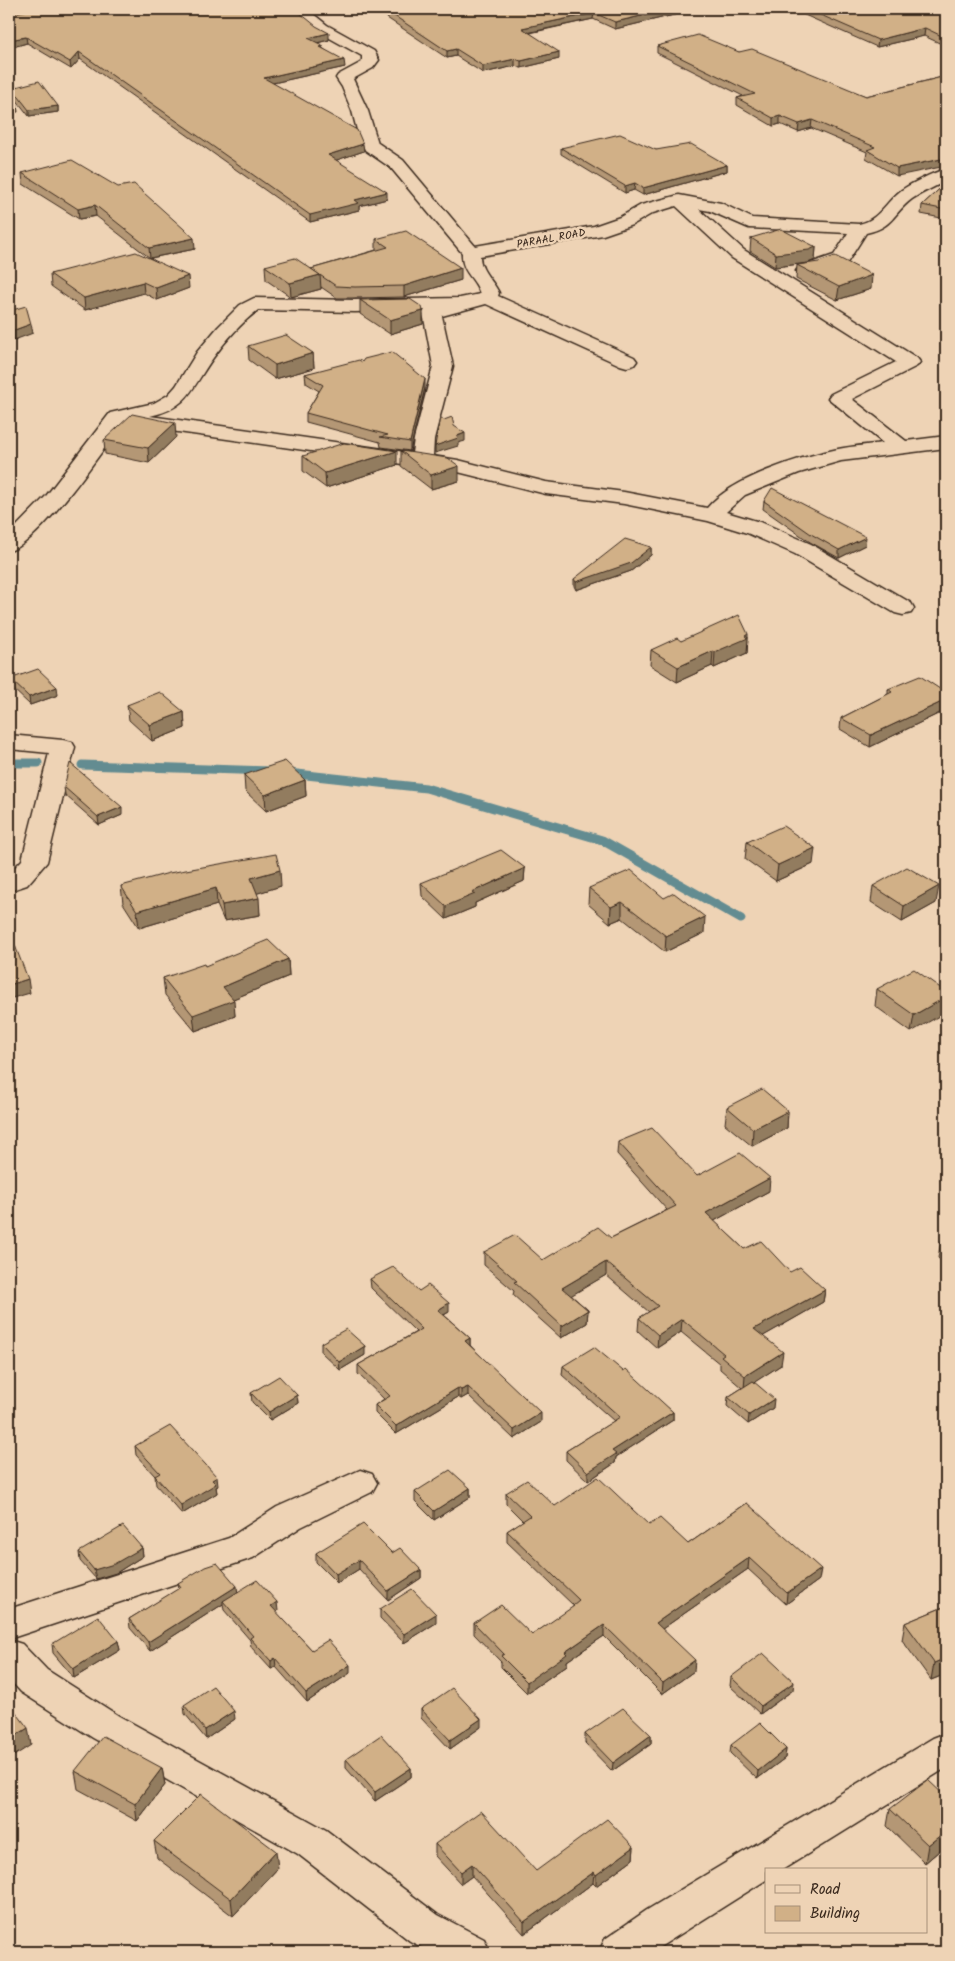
<svg xmlns="http://www.w3.org/2000/svg" width="955" height="1961" font-family="Kalam,sans-serif">
<style>
.lines{fill:none;stroke-linecap:round;stroke-linejoin:round}
.stream{stroke:#648c91;stroke-width:9}
.street-casing{stroke:#3b2a1e;stroke-width:3}
.street{fill:#eed3b5;fill-rule:evenodd}
.wall{fill:#b49774;stroke:#3b2a1e}
.shaded-wall{fill:#927b5e;stroke:#3b2a1e}
.building{fill:#d1b087;stroke:#3b2a1e}
.labels{text-anchor:middle;dominant-baseline:central;stroke-width:5;stroke-linejoin:round;paint-order:stroke}
.far-street-label{font-size:11px;fill:#3b2a1e;stroke:#eed3b5}
</style>
<rect width="100%" height="100%" fill="#eed3b5"/>
<filter id="ink" filterUnits="userSpaceOnUse"><feTurbulence type="fractalNoise" baseFrequency=".02" numOctaves="2"/><feDisplacementMap in="SourceGraphic" scale="10" xChannelSelector="R" yChannelSelector="G"/><feConvolveMatrix kernelMatrix="1 2 1 2 8 2 1 2 1" color-interpolation-filters="sRGB"/></filter>
<g filter="url(#ink)">
<g class="lines">
<g class="stream">
<polyline points="9,763 38,763"/>
<polyline points="82,765 270,771"/>
<polyline points="288,773 426,788 602,840 741,919"/>
</g>
<g class="street-casing">
<g id="street">
<path d="M291,9H307L327,25L374,51L379,60L373,68L353,79L368,111L378,143L403,160L475,246L594,226L620,217L641,205L679,195L721,203L752,218L859,224C878,220 884,205 898,193C907,185 934,172 946,169V181C935,187 922,192 912,199C892,214 894,227 866,233L847,263L805,276L799,275L796,271L799,267L834,255L848,233L749,228L710,211L699,209L744,250L917,358L920,362L917,366L852,399L906,441L946,436V448L841,461L799,473L745,495L726,512L763,523L811,544L911,603L914,608L911,613L903,615L895,613L795,554L747,533L708,521L624,504L546,494L458,472L122,424C102,451 38,545 9,551V534L46,496L110,413L154,403L168,395L176,386L197,352L218,327L240,305L254,298L355,300L460,298L480,294C476,278 461,273 462,253L391,168L365,150L358,134L352,111L342,87L336,78L338,75L362,62V56L317,31ZM676,206L732,258L896,362L831,394L828,398L883,443C868,445 853,446 838,449C800,457 732,478 707,508L624,492L546,482L458,460L433,456L434,439L453,366L442,316L486,304L620,365L627,367L634,365L637,361L634,357L498,296L499,293C493,280 480,271 480,256L603,235L632,225L653,213ZM258,310L355,312L425,310L423,313L433,366L414,439L412,453L150,416C189,408 192,387 213,358C226,340 241,323 258,310Z"/>
<polygon points="9,735 63,740 72,742 75,747 47,862 27,885 9,891 9,873 22,860 49,753 9,749"/>
<polygon points="360,1470 372,1474 377,1483 372,1492 301,1527 253,1558 9,1639 9,1609 229,1538 277,1507"/>
<polygon points="9,1640 22,1644 47,1670 119,1716 326,1830 438,1915 484,1939 490,1952 431,1952 410,1941 298,1854 93,1738 21,1692 9,1679"/>
<polygon points="946,1733 946,1768 782,1870 766,1870 766,1880 652,1952 599,1952 605,1939 647,1910 933,1738"/>
</g>
</g>
<use href="#street" class="street"/>
</g>
<g class="wall">
<polygon points="389,9 699,9 615,29 593,19 530,33 559,59 521,68 515,66 483,73 456,56 447,58 387,18 387,11 392,10"/>
<polygon points="791,9 946,9 946,46 924,36 877,47"/>
<polygon points="9,14 329,40 317,43 345,67 273,83 364,151 336,160 387,199 359,206 359,210 310,222 80,59 71,69 27,43 9,48"/>
<polygon points="657,46 739,52 866,96 946,76 897,176 866,158 867,152 811,128 798,132 780,124 773,126 737,105 737,98 743,96 657,53"/>
<polygon points="12,88 58,106 58,112 29,116 12,94"/>
<polygon points="561,148 656,150 727,165 727,171 643,195 634,190 625,193 561,154"/>
<polygon points="22,173 195,249 151,258 189,288 157,300 144,293 85,310 51,286 50,274 150,258 96,216 79,219 23,184"/>
<polygon points="946,183 946,219 921,214 922,205"/>
<polygon points="751,238 816,247 815,260 808,263 775,267 750,251"/>
<polygon points="376,239 461,280 404,297 355,298 337,298 321,287 321,289 291,297 266,280 265,266 311,269 376,250"/>
<polygon points="797,265 871,289 837,300 796,279"/>
<polygon points="360,300 423,324 390,334 360,314"/>
<polygon points="248,346 313,353 314,368 275,379 249,360"/>
<polygon points="362,362 425,388 410,451 381,447 380,442 306,422 306,413 319,391 306,383 305,374"/>
<polygon points="176,437 149,463 105,454 104,440"/>
<polygon points="401,451 459,481 431,489 401,466"/>
<polygon points="303,456 397,465 326,488 303,471"/>
<polygon points="764,501 865,545 839,558 810,542 763,509"/>
<polygon points="651,547 651,555 631,571 576,590 574,586 574,579"/>
<polygon points="748,637 748,638 747,653 714,668 712,666 677,682 650,665 651,650 681,641"/>
<polygon points="10,679 58,695 30,705 11,687"/>
<polygon points="888,689 946,693 946,710 870,747 840,729 841,718 888,694"/>
<polygon points="127,705 184,712 185,728 152,741 129,720"/>
<polygon points="244,775 305,780 306,796 266,811 245,791"/>
<polygon points="64,787 122,815 99,825 65,795"/>
<polygon points="747,842 813,864 776,881 745,859"/>
<polygon points="525,868 524,881 475,903 475,907 446,919 422,896 421,883"/>
<polygon points="121,886 281,886 257,893 260,915 224,921 217,905 139,928 123,903"/>
<polygon points="873,886 936,903 902,922 871,902"/>
<polygon points="589,888 704,933 665,952 622,918 610,923 588,904"/>
<polygon points="288,959 289,976 233,999 235,1016 195,1031 165,995 163,978 205,966"/>
<polygon points="877,989 946,992 911,1032 875,1006"/>
<polygon points="727,1107 788,1111 787,1128 752,1146 725,1124"/>
<polygon points="618,1142 697,1176 769,1191 714,1221 744,1249 825,1290 823,1302 763,1336 781,1365 754,1382 773,1408 748,1424 727,1406 728,1397 742,1388 720,1369 720,1364 681,1332 657,1348 638,1331 639,1318 649,1312 606,1275 571,1295 588,1310 587,1323 561,1338 513,1295 514,1291 484,1265 484,1252 543,1260 611,1238 667,1210 617,1154"/>
<polygon points="946,1237 946,1265 938,1258 941,1241"/>
<polygon points="370,1279 419,1291 449,1312 444,1315 470,1338 470,1345 541,1422 514,1439 468,1395 461,1399 458,1397 396,1434 375,1413 375,1405 384,1399 358,1374 358,1365 416,1332 371,1288"/>
<polygon points="321,1343 365,1355 340,1370 321,1352"/>
<polygon points="563,1366 623,1371 673,1412 673,1420 616,1457 615,1463 588,1481 566,1460 566,1451 614,1421 562,1375"/>
<polygon points="251,1393 297,1395 298,1403 270,1420 252,1402"/>
<polygon points="135,1446 218,1486 216,1487 217,1493 182,1514 156,1485 155,1476 136,1455"/>
<polygon points="470,1488 470,1497 434,1520 415,1501 415,1492"/>
<polygon points="506,1493 555,1506 649,1525 688,1544 747,1503 819,1580 786,1604 748,1569 662,1629 694,1671 662,1694 604,1636 567,1661 567,1665 527,1693 501,1667 501,1662 474,1634 474,1623 532,1635 573,1608 573,1605 507,1542 507,1531 523,1521 506,1504"/>
<polygon points="142,1548 143,1556 116,1573 96,1579 80,1561 79,1552"/>
<polygon points="316,1553 392,1553 421,1570 421,1578 388,1600 359,1569 337,1583 316,1562"/>
<polygon points="178,1583 237,1592 278,1611 276,1612 312,1650 350,1673 307,1702 276,1667 271,1669 251,1647 250,1640 224,1610 223,1604 150,1651 130,1628 129,1619 179,1589"/>
<polygon points="946,1606 946,1674 931,1680 902,1640 905,1623"/>
<polygon points="380,1609 436,1623 404,1643 380,1618"/>
<polygon points="118,1641 120,1650 74,1678 53,1653 52,1644"/>
<polygon points="731,1677 793,1690 760,1714 730,1686"/>
<polygon points="184,1705 235,1719 206,1739 185,1714"/>
<polygon points="421,1709 481,1727 450,1749 421,1718"/>
<polygon points="585,1734 651,1735 651,1744 612,1771 585,1743"/>
<polygon points="731,1745 786,1749 785,1758 757,1779 730,1753"/>
<polygon points="346,1759 411,1768 411,1777 375,1801 346,1768"/>
<polygon points="162,1768 165,1785 137,1821 78,1789 75,1771"/>
<polygon points="946,1797 946,1845 925,1863 887,1826 890,1809"/>
<polygon points="154,1841 278,1868 233,1916 157,1858"/>
<polygon points="435,1844 536,1871 634,1847 633,1859 596,1886 593,1883 524,1934 472,1876 461,1884 435,1856"/>
</g>
<g class="shaded-wall">
<polygon points="671,9 699,9 615,29 615,22"/>
<polygon points="594,13 593,19 522,34 522,28"/>
<polygon points="925,28 924,36 877,47 878,40"/>
<polygon points="329,33 329,40 308,45 308,38"/>
<polygon points="26,37 27,43 9,48 9,40"/>
<polygon points="456,49 456,56 447,58 447,51"/>
<polygon points="79,52 80,59 71,69 70,62"/>
<polygon points="559,52 559,59 521,68 521,61"/>
<polygon points="515,59 515,66 483,73 483,66"/>
<polygon points="344,60 345,67 264,85 264,78"/>
<polygon points="17,105 18,112 9,113 9,106"/>
<polygon points="58,106 58,112 29,116 29,110"/>
<polygon points="780,116 780,124 773,126 773,118"/>
<polygon points="812,120 811,128 798,132 799,124"/>
<polygon points="363,144 364,151 328,163 328,155"/>
<polygon points="946,158 946,166 897,176 897,168"/>
<polygon points="727,165 727,171 643,195 643,188"/>
<polygon points="635,183 634,190 625,193 625,186"/>
<polygon points="387,192 387,199 359,206 359,210 310,222 310,215 355,200"/>
<polygon points="95,205 96,216 79,219 78,209"/>
<polygon points="194,238 195,249 150,258 149,248"/>
<polygon points="816,247 815,260 808,263 775,267 776,254"/>
<polygon points="461,268 461,280 404,297 404,286"/>
<polygon points="320,275 321,289 291,297 290,283"/>
<polygon points="872,275 871,289 837,300 839,287"/>
<polygon points="188,276 189,288 157,300 156,288"/>
<polygon points="143,282 144,293 85,310 84,298"/>
<polygon points="423,311 423,324 390,334 390,320"/>
<polygon points="31,324 33,333 9,342 9,332"/>
<polygon points="313,353 314,368 275,379 275,365"/>
<polygon points="425,379 425,388 410,451 410,442"/>
<polygon points="175,423 176,437 149,463 148,448"/>
<polygon points="465,433 465,441 458,443 458,446 435,453 435,446"/>
<polygon points="397,451 397,465 326,488 325,473"/>
<polygon points="459,466 459,481 431,489 431,475"/>
<polygon points="866,537 865,545 839,558 839,550"/>
<polygon points="651,547 651,555 631,571 576,590 576,582"/>
<polygon points="748,634 748,638 747,653 714,668 715,652"/>
<polygon points="713,651 712,666 677,682 678,667"/>
<polygon points="57,687 58,695 30,705 29,697"/>
<polygon points="946,700 946,710 870,747 871,735"/>
<polygon points="184,712 185,728 152,741 150,725"/>
<polygon points="305,780 306,796 266,811 265,795"/>
<polygon points="122,807 122,815 99,825 98,817"/>
<polygon points="815,848 813,864 776,881 778,865"/>
<polygon points="525,868 524,881 475,903 475,907 446,919 446,906 472,892"/>
<polygon points="280,870 281,886 252,895 251,878"/>
<polygon points="939,886 936,903 902,922 904,906"/>
<polygon points="216,888 217,905 139,928 137,911"/>
<polygon points="259,898 260,915 224,921 222,905"/>
<polygon points="622,902 622,918 610,923 611,907"/>
<polygon points="705,917 704,933 665,952 666,936"/>
<polygon points="288,959 289,976 226,1002 234,1000 235,1016 195,1031 193,1015 223,987"/>
<polygon points="28,979 30,993 9,999 9,985"/>
<polygon points="946,997 946,1012 911,1032 914,1015"/>
<polygon points="788,1111 787,1128 752,1146 753,1129"/>
<polygon points="770,1178 769,1191 705,1226 706,1213"/>
<polygon points="606,1262 606,1275 562,1301 562,1288"/>
<polygon points="825,1290 823,1302 753,1342 754,1329"/>
<polygon points="449,1303 449,1312 438,1318 438,1310"/>
<polygon points="588,1310 587,1323 561,1338 562,1326"/>
<polygon points="682,1319 681,1332 657,1348 658,1335"/>
<polygon points="470,1338 470,1347 465,1341"/>
<polygon points="365,1346 365,1355 340,1370 339,1362"/>
<polygon points="783,1352 781,1365 744,1389 745,1376"/>
<polygon points="468,1387 468,1395 461,1399 461,1390"/>
<polygon points="458,1388 458,1397 396,1434 396,1426"/>
<polygon points="297,1395 298,1403 270,1420 269,1412"/>
<polygon points="774,1399 773,1408 748,1424 749,1415"/>
<polygon points="673,1412 673,1420 616,1457 615,1463 588,1481 588,1472 612,1451"/>
<polygon points="541,1413 541,1422 514,1439 514,1430"/>
<polygon points="217,1477 218,1486 216,1487 217,1493 182,1514 181,1505 212,1480"/>
<polygon points="470,1488 470,1497 434,1520 434,1511"/>
<polygon points="142,1548 143,1556 116,1573 96,1579 94,1570"/>
<polygon points="749,1558 748,1569 655,1634 656,1623"/>
<polygon points="359,1560 359,1569 337,1583 336,1574"/>
<polygon points="821,1569 819,1580 786,1604 787,1593"/>
<polygon points="421,1570 421,1578 388,1600 388,1591"/>
<polygon points="237,1586 238,1595 223,1601 223,1604 150,1651 148,1642"/>
<polygon points="277,1602 278,1611 272,1615 271,1606"/>
<polygon points="436,1614 436,1623 404,1643 404,1634"/>
<polygon points="604,1625 604,1636 567,1661 567,1665 527,1693 527,1682 565,1652"/>
<polygon points="118,1641 120,1650 74,1678 73,1669"/>
<polygon points="275,1658 276,1667 271,1669 271,1661"/>
<polygon points="946,1658 946,1674 931,1680 934,1663"/>
<polygon points="695,1660 694,1671 662,1694 663,1683"/>
<polygon points="350,1665 350,1673 307,1702 306,1693"/>
<polygon points="794,1682 793,1690 760,1714 761,1706"/>
<polygon points="234,1711 235,1719 206,1739 205,1730"/>
<polygon points="481,1719 481,1727 450,1749 450,1740"/>
<polygon points="28,1728 31,1745 9,1759 9,1740"/>
<polygon points="651,1735 651,1744 612,1771 613,1763"/>
<polygon points="786,1749 785,1758 757,1779 758,1771"/>
<polygon points="162,1768 165,1785 137,1821 135,1804"/>
<polygon points="411,1768 411,1777 375,1801 375,1792"/>
<polygon points="946,1831 946,1845 925,1863 928,1845"/>
<polygon points="634,1847 633,1859 596,1886 596,1875"/>
<polygon points="276,1851 278,1868 233,1916 231,1899"/>
<polygon points="472,1864 472,1876 461,1884 461,1872"/>
<polygon points="594,1872 593,1883 524,1934 524,1922"/>
</g>
<g class="building">
<polygon points="34,9 295,9 316,26 329,33 308,38 324,46 320,47 344,60 264,78 357,130 363,144 328,155 387,192 355,200 359,203 310,215 79,52 70,62 26,37 9,40 9,14"/>
<polygon points="399,9 671,9 615,22 594,13 522,28 559,52 521,61 515,59 483,66 456,49 447,51 387,11"/>
<polygon points="807,9 946,9 946,38 925,28 878,40"/>
<polygon points="698,35 739,52 752,49 866,96 946,76 946,158 897,168 867,150 875,147 812,120 799,124 780,116 773,118 737,98 755,94 657,46"/>
<polygon points="39,81 58,106 29,110 12,88"/>
<polygon points="9,100 17,105 9,106"/>
<polygon points="620,134 656,150 691,144 727,165 643,188 635,183 625,186 561,148"/>
<polygon points="72,160 118,187 134,184 194,238 149,248 95,205 78,209 22,173"/>
<polygon points="946,183 946,210 922,205"/>
<polygon points="781,229 816,247 809,250 776,254 751,238"/>
<polygon points="406,231 461,268 404,286 355,287 336,286 311,269 388,247 376,239"/>
<polygon points="136,252 188,276 156,288 143,282 84,298 50,274"/>
<polygon points="835,256 872,275 839,287 797,265 819,262"/>
<polygon points="295,258 320,275 290,283 265,266"/>
<polygon points="410,299 422,307 423,311 390,320 360,300"/>
<polygon points="26,306 31,324 9,332 9,311"/>
<polygon points="286,335 313,353 275,365 248,346"/>
<polygon points="392,352 425,379 410,442 380,437 388,435 306,413 323,385 305,374 359,360 362,362 364,359"/>
<polygon points="132,414 175,423 148,448 104,440"/>
<polygon points="440,417 444,420 452,417 454,426 465,433 457,436 458,438 435,446"/>
<polygon points="344,443 397,451 325,473 303,456"/>
<polygon points="401,451 448,458 459,466 431,475"/>
<polygon points="772,488 866,537 839,550 811,534 764,501"/>
<polygon points="625,539 651,547 631,563 576,582 574,579"/>
<polygon points="739,615 748,634 745,636 748,638 715,652 713,651 678,667 651,650 677,638 681,641"/>
<polygon points="38,669 57,687 29,697 10,679"/>
<polygon points="920,676 946,693 946,700 871,735 841,718 892,692 888,689"/>
<polygon points="160,692 184,712 150,725 127,705"/>
<polygon points="285,761 305,780 265,795 244,775"/>
<polygon points="70,763 122,807 98,817 64,787"/>
<polygon points="783,826 815,848 778,865 747,842"/>
<polygon points="501,850 525,868 472,892 475,894 446,906 421,883"/>
<polygon points="276,854 280,870 251,878 259,898 222,905 216,888 137,911 121,886 169,873"/>
<polygon points="907,867 939,886 904,906 873,886"/>
<polygon points="631,870 664,898 674,893 705,917 666,936 622,902 611,907 589,888"/>
<polygon points="9,930 28,979 9,985"/>
<polygon points="268,940 288,959 223,987 234,1000 193,1015 163,978 204,964 205,966"/>
<polygon points="914,969 946,992 946,997 914,1015 877,989"/>
<polygon points="762,1089 788,1111 753,1129 727,1107"/>
<polygon points="652,1128 697,1176 740,1153 770,1178 706,1213 744,1249 761,1241 790,1272 800,1267 825,1290 754,1329 783,1352 745,1376 721,1356 724,1354 682,1319 658,1335 639,1318 658,1306 606,1262 562,1288 588,1310 562,1326 514,1282 517,1281 484,1252 515,1235 543,1260 598,1227 611,1238 676,1206 618,1142"/>
<polygon points="946,1237 946,1245 941,1241"/>
<polygon points="393,1267 419,1291 428,1285 449,1303 438,1310 470,1338 465,1341 541,1413 514,1430 468,1387 461,1390 458,1388 396,1426 375,1405 390,1396 358,1365 422,1329 370,1279"/>
<polygon points="346,1329 365,1346 339,1362 321,1343"/>
<polygon points="594,1347 623,1371 626,1369 673,1412 612,1451 616,1454 588,1472 566,1451 620,1417 563,1366"/>
<polygon points="279,1376 297,1395 269,1412 251,1393"/>
<polygon points="753,1381 774,1399 749,1415 728,1397"/>
<polygon points="170,1426 217,1477 212,1480 216,1484 181,1505 155,1476 160,1473 135,1446"/>
<polygon points="450,1470 470,1488 434,1511 415,1492"/>
<polygon points="598,1477 649,1525 660,1518 688,1544 747,1503 821,1569 787,1593 749,1558 656,1623 695,1660 663,1683 604,1625 565,1652 567,1654 527,1682 501,1656 504,1654 474,1623 501,1605 532,1635 574,1606 573,1605 579,1600 507,1531 530,1516 506,1493 527,1480 555,1506"/>
<polygon points="363,1524 392,1553 400,1548 421,1570 388,1591 359,1560 336,1574 316,1553"/>
<polygon points="123,1526 142,1548 114,1564 94,1570 79,1552"/>
<polygon points="217,1563 237,1586 148,1642 129,1619 181,1587 178,1583 205,1567"/>
<polygon points="257,1580 277,1602 271,1606 312,1650 328,1640 350,1665 306,1693 275,1658 271,1661 250,1638 253,1636 223,1601"/>
<polygon points="412,1589 436,1614 404,1634 380,1609"/>
<polygon points="946,1606 946,1658 934,1663 905,1623"/>
<polygon points="98,1616 118,1641 73,1669 52,1644"/>
<polygon points="763,1653 794,1682 761,1706 731,1677"/>
<polygon points="213,1686 234,1711 205,1730 184,1705"/>
<polygon points="452,1688 481,1719 450,1740 421,1709"/>
<polygon points="9,1703 28,1728 9,1740"/>
<polygon points="623,1708 651,1735 613,1763 585,1734"/>
<polygon points="760,1723 786,1749 758,1771 731,1745"/>
<polygon points="381,1735 411,1768 375,1792 346,1759"/>
<polygon points="103,1736 162,1768 135,1804 75,1771"/>
<polygon points="928,1780 946,1797 946,1831 928,1845 890,1809"/>
<polygon points="201,1794 276,1851 231,1899 154,1841"/>
<polygon points="481,1811 536,1871 607,1819 634,1847 596,1875 594,1872 524,1922 472,1864 461,1872 435,1844"/>
</g>
</g>
<g class="labels">
<g class="far-street-label">
<text transform="translate(551 239) rotate(-10)">PARAAL ROAD</text>
</g>
</g>
<rect width="955" height="1961" fill="none" stroke="#eed3b5" stroke-width="30"/>
<rect x="15" y="15" width="925" height="1931" fill="none" stroke="#3b2a1e" stroke-width="2" filter="url(#ink)"/>
<rect x="765" y="1868" width="162" height="65" fill="#eed3b5" stroke="#a68f79"/>
<rect x="775" y="1885" width="25" height="8" fill="#eed3b5" stroke="#a68f79"/>
<text x="810" y="1894" font-size="15" fill="#3b2a1e">Road</text>
<rect x="775" y="1906" width="25" height="15" fill="#d1b087" stroke="#a68f79"/>
<text x="810" y="1918" font-size="15" fill="#3b2a1e">Building</text>
</svg>
